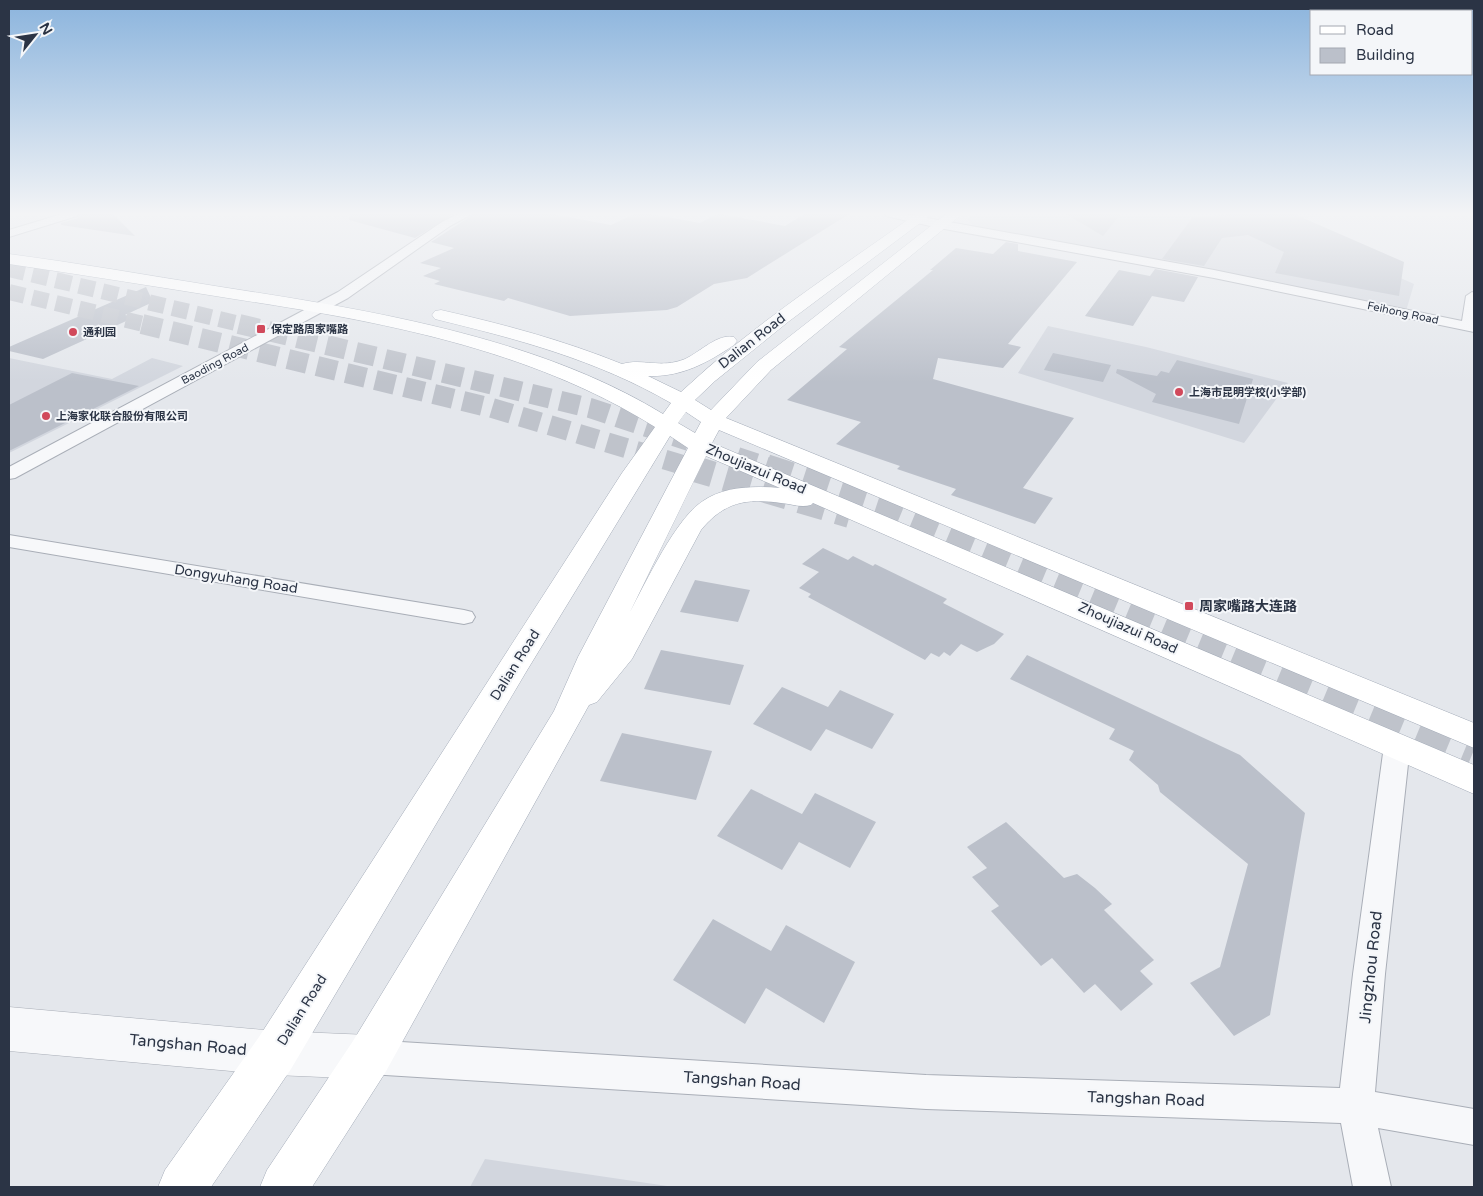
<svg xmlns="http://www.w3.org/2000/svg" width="1483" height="1196" font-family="'Varela Round','Noto Sans SC',sans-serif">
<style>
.built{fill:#d2d6de}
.building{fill:#bbc0ca}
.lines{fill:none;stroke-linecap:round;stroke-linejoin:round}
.trunk-tunnel-far3{stroke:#bfc3cb;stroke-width:16;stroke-dasharray:16 8;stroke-linecap:butt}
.trunk-tunnel-far2{stroke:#bfc3cb;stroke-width:20;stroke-dasharray:20 10;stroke-linecap:butt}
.trunk-tunnel-far1{stroke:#bfc3cb;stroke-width:26;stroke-dasharray:26 13;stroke-linecap:butt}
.trunk-tunnel{stroke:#bfc3cb;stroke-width:33;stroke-dasharray:33 17;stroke-linecap:butt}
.minor-casing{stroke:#a9aeb7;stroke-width:2}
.tertiary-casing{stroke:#a9aeb7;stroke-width:1}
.primary-casing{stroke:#a3abb8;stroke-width:1}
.minor{fill:#f7f8fa;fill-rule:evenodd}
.tertiary{fill:#f7f8fa;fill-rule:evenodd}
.primary{fill:#fff;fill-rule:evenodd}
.poi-dot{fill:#d1495b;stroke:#f4f6f9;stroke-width:2}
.labels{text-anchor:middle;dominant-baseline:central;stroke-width:4;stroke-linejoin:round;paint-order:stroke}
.far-street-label{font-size:11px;fill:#2b3445;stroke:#f4f6f9}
.far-poi-label{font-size:11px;font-weight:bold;fill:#2b3445;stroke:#f4f6f9;text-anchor:start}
.street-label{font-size:14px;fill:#2b3445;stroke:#f4f6f9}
.poi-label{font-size:14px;font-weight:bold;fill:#2b3445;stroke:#f4f6f9;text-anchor:start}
.near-street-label{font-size:16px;fill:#2b3445;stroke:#f4f6f9}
</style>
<rect width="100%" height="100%" fill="#e4e7ec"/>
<g class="built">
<polygon points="973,214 1333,214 1275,222 1414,284 1406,311 977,228 970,223 968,219"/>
<polygon points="1048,326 1146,347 1288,383 1244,443 1018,373"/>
<polygon points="9,358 112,379 152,358 183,366 9,453"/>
<polygon points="485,1159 674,1187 470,1187"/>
</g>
<g class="building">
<polygon points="80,214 113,214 135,236 61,225 61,223 78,218"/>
<polygon points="350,214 454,214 415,238 349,220"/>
<polygon points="474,214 552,214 611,225 634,214 651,214 700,223 717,214 720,214 785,226 804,214 849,214 747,278 714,284 677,307 667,310 570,316 508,298 504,301 434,284 440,281 423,276 441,268 420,263 454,248 431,242"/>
<polygon points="1066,214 1121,214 1103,236"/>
<polygon points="1231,214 1294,214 1404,262 1399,296 1275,273 1284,252 1248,235 1222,238 1204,266 1162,259 1192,218"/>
<polygon points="1006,242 1018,244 1018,251 1077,262 1008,344 1021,347 1003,368 938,358 933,379 1074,418 1023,488 1053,498 1035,524 951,495 956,489 897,469 900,466 836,444 861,422 787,400 847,349 839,347 933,270 930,270 956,248 993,254"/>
<polygon points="1155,269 1198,277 1184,302 1152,296 1133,326 1085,316 1119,270 1150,276"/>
<polygon points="146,287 153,302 125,315 135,317 43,359 9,351 9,347"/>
<polygon points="1053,353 1111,365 1103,382 1044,370"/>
<polygon points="1177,360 1253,379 1239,424 1152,402 1156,394 1116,373 1117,369 1157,376 1161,371 1169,373"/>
<polygon points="72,373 139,386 9,451 9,405"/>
<polygon points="823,548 848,560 853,556 873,566 875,564 947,599 943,603 1004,634 994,644 977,652 961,644 950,656 944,652 939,657 931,653 925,660 808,597 811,594 799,588 819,572 802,564"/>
<polygon points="695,580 750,590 738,622 680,612"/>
<polygon points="661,650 744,665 730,705 644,689"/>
<polygon points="1027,655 1240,755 1305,813 1270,1015 1234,1036 1190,983 1220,967 1248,864 1160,792 1158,785 1129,760 1134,751 1109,739 1115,729 1010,679"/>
<polygon points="782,687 828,707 840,690 894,714 872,749 826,729 811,751 753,724"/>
<polygon points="622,733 712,751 696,800 600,781"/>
<polygon points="751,789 802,814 815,793 876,822 850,868 799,842 782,870 717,836"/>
<polygon points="1006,822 1064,878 1077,874 1095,888 1112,904 1104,910 1154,960 1140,971 1153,984 1121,1011 1095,984 1084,993 1052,958 1041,966 991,911 999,906 972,877 987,868 967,847"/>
<polygon points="713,919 771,951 786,925 855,962 824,1023 766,988 745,1024 673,980"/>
</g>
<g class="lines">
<g class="trunk-tunnel-far3">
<polyline points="9,269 244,325"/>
<polyline points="9,292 148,325"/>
</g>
<g class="trunk-tunnel-far2">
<polyline points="142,324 492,408 693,468"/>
<polyline points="239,324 590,408 689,441"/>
<polyline points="737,457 770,468"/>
</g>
<g class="trunk-tunnel-far1">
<polyline points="688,467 850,515"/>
<polyline points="766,467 894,509 1238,652"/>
</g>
<polyline class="trunk-tunnel" points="1235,651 1474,750"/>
<g class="minor-casing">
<g id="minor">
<polygon points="62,214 78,214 77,216 9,237 9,230"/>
<polygon points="458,214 472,214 450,226 348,298 15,478 9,479 9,467 338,292 442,222"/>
<polygon points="885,214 905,214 1214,270 1462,321 1466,296 1472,292 1474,293 1474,332 1214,278 939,228 886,216"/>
<polygon points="9,535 464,610 472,612 475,617 472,622 464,624 9,547"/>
<polygon points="1397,736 1406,739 1410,746 1385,974 1375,1092 1474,1109 1474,1145 1378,1128 1391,1187 1353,1187 1341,1123 926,1109 369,1074 357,1069 352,1057 357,1045 369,1040 926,1075 1340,1088 1353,974 1384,746 1388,739"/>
</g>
</g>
<g class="tertiary-casing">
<polygon id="tertiary" points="9,1007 275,1031 369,1035 385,1041 391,1057 385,1073 369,1079 275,1075 9,1051"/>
</g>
<g class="primary-casing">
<path id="primary" d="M916,214H932L788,322L715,381L695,400L711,410L757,362L946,214H962L771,370L726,418L1474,723V748L719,430L712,443L1474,765V794L813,503L811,505C801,508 792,504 781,503C746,498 724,502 701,530L632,659L597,702L589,705L385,1073L312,1187H260L267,1170L353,1041L554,711L578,657L688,448L670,436L526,672L291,1069L211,1187H158L165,1170L259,1037L622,473L655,427C529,348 378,321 234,299C159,287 84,275 9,264V254C78,263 146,275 215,286C363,309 534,335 663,414L671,403C597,360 517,339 435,319L432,315L435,311L441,310C503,324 563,340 622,364C643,358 660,369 685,359C700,352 718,333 734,337L737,341L734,345C707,363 682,377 648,376L681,392C752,325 836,271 916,214ZM686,412L701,422L695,433L678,423ZM706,456L780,488C755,486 725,486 703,501C676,518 646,582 630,612Z"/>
</g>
<use href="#minor" class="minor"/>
<use href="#tertiary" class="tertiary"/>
<use href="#primary" class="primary"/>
</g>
<linearGradient id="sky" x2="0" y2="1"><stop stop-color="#8bb4dd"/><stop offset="0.56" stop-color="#f3f4f6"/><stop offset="1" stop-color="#f3f4f6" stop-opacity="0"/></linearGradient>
<rect width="1483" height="382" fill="url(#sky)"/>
<g class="poi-dot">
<rect x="256" y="324" width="10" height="10" rx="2.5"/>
<circle cx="73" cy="332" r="5"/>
<circle cx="1179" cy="392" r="5"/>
<circle cx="46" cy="416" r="5"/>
<rect x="1184" y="601" width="10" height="10" rx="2.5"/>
</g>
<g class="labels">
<g class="far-street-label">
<text transform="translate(1403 313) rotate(12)">Feihong Road</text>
<text transform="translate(215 364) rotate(-28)">Baoding Road</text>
</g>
<g class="far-poi-label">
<text x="271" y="329">保定路周家嘴路</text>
<text x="83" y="332">通利园</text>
<text x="1189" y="392">上海市昆明学校(小学部)</text>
<text x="56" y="416">上海家化联合股份有限公司</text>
</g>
<g class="street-label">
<text transform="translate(752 341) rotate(-38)">Dalian Road</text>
<text transform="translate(756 469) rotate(23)">Zhoujiazui Road</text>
<text transform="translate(236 579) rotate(9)">Dongyuhang Road</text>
<text transform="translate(1128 628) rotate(24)">Zhoujiazui Road</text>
<text transform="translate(515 665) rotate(-58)">Dalian Road</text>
<text transform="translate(302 1010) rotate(-58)">Dalian Road</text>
</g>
<g class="poi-label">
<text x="1199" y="606">周家嘴路大连路</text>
</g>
<g class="near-street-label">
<text transform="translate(1371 967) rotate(-84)">Jingzhou Road</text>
<text transform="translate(188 1045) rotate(5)">Tangshan Road</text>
<text transform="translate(742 1081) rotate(4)">Tangshan Road</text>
<text transform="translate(1146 1099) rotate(2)">Tangshan Road</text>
</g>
</g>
<rect width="1483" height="1196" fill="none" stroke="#2b3445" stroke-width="20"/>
<rect x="1310" y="10" width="162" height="65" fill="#f4f6f9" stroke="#a4a8b1"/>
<rect x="1320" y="26" width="25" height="8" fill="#ffffff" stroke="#a4a8b1"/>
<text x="1356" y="35" font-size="15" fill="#2b3445">Road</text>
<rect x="1320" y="48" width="25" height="15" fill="#bbc0ca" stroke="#a4a8b1"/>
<text x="1356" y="60" font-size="15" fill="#2b3445">Building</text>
<g transform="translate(35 35) rotate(60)" stroke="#f4f6f9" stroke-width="4" paint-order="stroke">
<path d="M0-4L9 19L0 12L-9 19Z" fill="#2b3445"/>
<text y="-8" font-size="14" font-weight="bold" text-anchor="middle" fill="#2b3445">N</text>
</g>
</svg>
